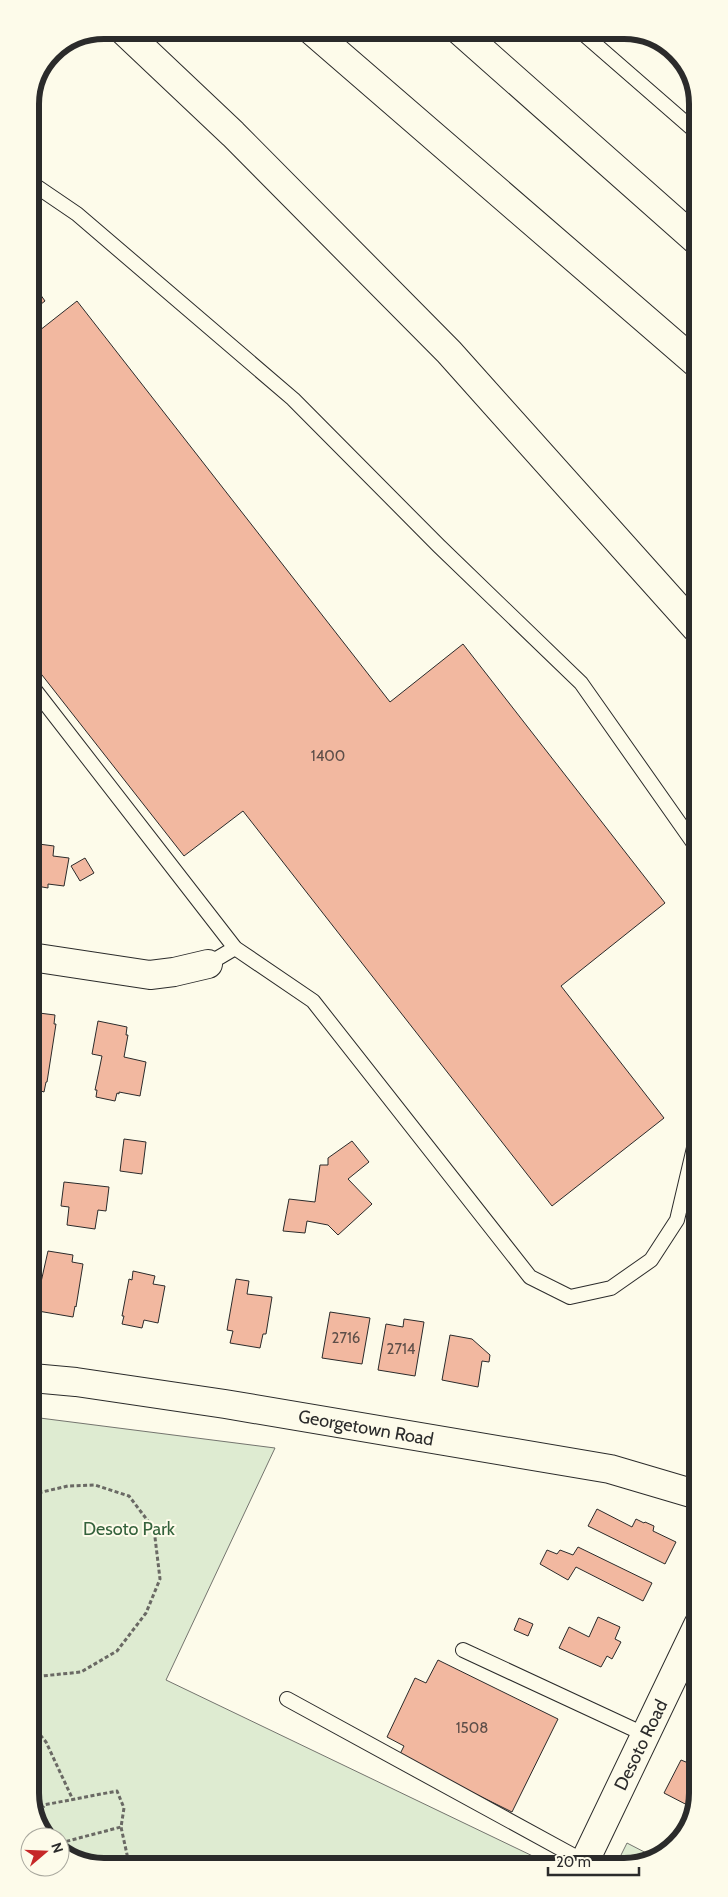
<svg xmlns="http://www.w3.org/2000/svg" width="728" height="1897" font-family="Cabin,sans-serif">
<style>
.green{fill:#deebd1;stroke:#74746e}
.building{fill:#f2b8a0;stroke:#2b2b2b}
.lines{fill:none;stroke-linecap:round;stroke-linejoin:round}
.lane-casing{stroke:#2b2b2b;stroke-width:16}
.street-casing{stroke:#2b2b2b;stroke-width:30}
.secondary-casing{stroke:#2b2b2b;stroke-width:30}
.highway-casing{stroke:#2b2b2b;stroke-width:30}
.path{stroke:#6a6964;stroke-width:3;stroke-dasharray:4 2.5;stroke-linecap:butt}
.lane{stroke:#fdfbea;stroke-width:14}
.street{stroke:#fdfbea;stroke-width:28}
.secondary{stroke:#fdfbea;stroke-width:28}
.highway{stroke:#fdfbea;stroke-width:28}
.labels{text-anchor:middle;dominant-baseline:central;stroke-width:4;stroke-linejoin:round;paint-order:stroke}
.number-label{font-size:15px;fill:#5d4e48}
.street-label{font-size:18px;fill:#2b2b2b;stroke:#fdfbea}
.park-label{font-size:18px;fill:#34623c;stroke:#fdfbea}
.rim{fill:none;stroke:#2b2b2b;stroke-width:6}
</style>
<rect width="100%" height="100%" fill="#fdfbea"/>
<g class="green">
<polygon points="32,1417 275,1448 166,1680 541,1860 538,1865 99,1867 60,1851 60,1837 48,1837 33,1813"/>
<polygon points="627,1843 654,1857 644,1864 616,1865"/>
</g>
<g class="building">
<polygon points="30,280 45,301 32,311 30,308"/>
<polygon points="77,301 390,702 463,644 665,903 561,986 664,1118 552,1206 243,811 184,856 31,661 30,338"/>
<polygon points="31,843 54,846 53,856 69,858 64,886 48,884 48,888 31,885"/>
<polygon points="85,858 94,873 80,881 71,866"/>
<polygon points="31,1012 55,1015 54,1024 56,1024 47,1082 46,1082 44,1092 41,1091 37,1113 32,1112"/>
<polygon points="98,1021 127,1027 126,1035 128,1035 124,1057 146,1062 140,1096 119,1092 119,1094 117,1093 115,1101 96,1097 97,1090 95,1090 102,1056 92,1054"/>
<polygon points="124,1139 146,1142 142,1174 120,1171"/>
<polygon points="352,1141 369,1162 348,1179 372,1204 338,1235 328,1225 307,1221 305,1233 283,1231 289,1199 315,1202 320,1165 328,1165 328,1158"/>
<polygon points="64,1182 109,1187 106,1211 98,1210 95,1229 67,1225 69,1207 61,1206"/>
<polygon points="48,1251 73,1255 72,1262 83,1264 76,1307 75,1306 73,1317 38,1311 41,1300 37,1300"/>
<polygon points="133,1271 155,1276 153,1284 165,1286 158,1323 144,1320 142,1328 122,1324 124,1316 122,1316 129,1279 132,1280"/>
<polygon points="236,1279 249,1281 247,1294 272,1297 266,1334 263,1334 260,1348 230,1343 233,1331 227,1330"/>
<polygon points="330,1312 370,1318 362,1364 322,1358"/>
<polygon points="404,1319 424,1322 415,1376 378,1370 386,1324 403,1327"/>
<polygon points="450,1335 472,1339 490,1355 489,1362 482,1361 478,1387 442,1380"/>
<polygon points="597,1509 632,1527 636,1519 644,1523 645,1522 654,1526 653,1531 676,1542 665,1564 588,1526"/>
<polygon points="578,1547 652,1583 643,1601 576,1567 568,1580 540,1564 547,1550 557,1554 560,1550 573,1555"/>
<polygon points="598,1617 620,1627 615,1639 621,1642 612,1659 607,1656 601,1667 559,1648 569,1627 589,1637"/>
<polygon points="519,1618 533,1624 528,1636 514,1630"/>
<polygon points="438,1660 558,1719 512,1812 399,1756 404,1746 387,1737 415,1678 426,1683"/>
<polygon points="681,1760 698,1767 698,1793 693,1808 664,1793"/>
</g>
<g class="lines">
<g class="lane-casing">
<g id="lane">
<polyline points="579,30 695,131"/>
<polyline points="30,182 77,214 293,399 439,546 581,683 697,848"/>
<polyline points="31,685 235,948 313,1001 530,1277 570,1297 611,1288 651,1260 677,1220 697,1135"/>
<polyline points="208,964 235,948"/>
<polyline points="463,1650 646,1735"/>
<polyline points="287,1699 585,1862"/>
</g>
</g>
<g class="street-casing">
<polyline id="street" points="31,957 150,975 174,972 208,964"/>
</g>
<g class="secondary-casing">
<g id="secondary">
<polyline points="32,1378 76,1382 225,1404 610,1469 698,1495"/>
<polyline points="583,1865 698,1625"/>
</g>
</g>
<g class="highway-casing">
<g id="highway">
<polyline points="123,30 233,134 449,352 696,628"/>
<polyline points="311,30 696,363"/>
<polyline points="459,30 696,240"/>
</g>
</g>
<g class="path">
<polyline points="32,1490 42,1492 68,1486 95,1485 129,1496 154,1529 160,1579 146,1613 117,1651 81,1672 32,1677"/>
<polyline points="32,1725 46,1742 73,1800"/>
<polyline points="33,1807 117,1791 124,1808 121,1827 128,1859 128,1867"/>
<polyline points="36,1818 44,1806"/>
<polyline points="60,1843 121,1827"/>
</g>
<use href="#lane" class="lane"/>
<use href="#street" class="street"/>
<use href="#secondary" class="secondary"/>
<use href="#highway" class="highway"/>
</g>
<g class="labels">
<g class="number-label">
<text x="328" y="756">1400</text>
<text x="346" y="1338">2716</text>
<text x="401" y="1349">2714</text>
<text x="472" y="1728">1508</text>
</g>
<g class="street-label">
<text transform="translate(366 1428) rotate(10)">Georgetown Road</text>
<text transform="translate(641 1745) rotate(-64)">Desoto Road</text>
</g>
<g class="park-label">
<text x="129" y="1529">Desoto Park</text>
</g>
</g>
<path d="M0 0H728V1897H0ZM104 39H624A65 65 0 0 1 689 104V1793A65 65 0 0 1 624 1858H104A65 65 0 0 1 39 1793V104A65 65 0 0 1 104 39Z" fill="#fdfbea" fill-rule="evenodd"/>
<path class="rim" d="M104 39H624A65 65 0 0 1 689 104V1793A65 65 0 0 1 624 1858H104A65 65 0 0 1 39 1793V104A65 65 0 0 1 104 39Z"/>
<g transform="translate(45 1852) rotate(71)"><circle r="24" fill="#fdfbea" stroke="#a9a89e"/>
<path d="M0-4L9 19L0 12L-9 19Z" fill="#c62828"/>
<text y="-8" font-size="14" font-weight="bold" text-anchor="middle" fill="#2b2b2b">N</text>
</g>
<path d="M548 1867v8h91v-8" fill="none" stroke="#2b2b2b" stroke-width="2.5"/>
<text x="556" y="1867" font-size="15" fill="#2b2b2b" stroke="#fdfbea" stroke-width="4" paint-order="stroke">20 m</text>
</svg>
